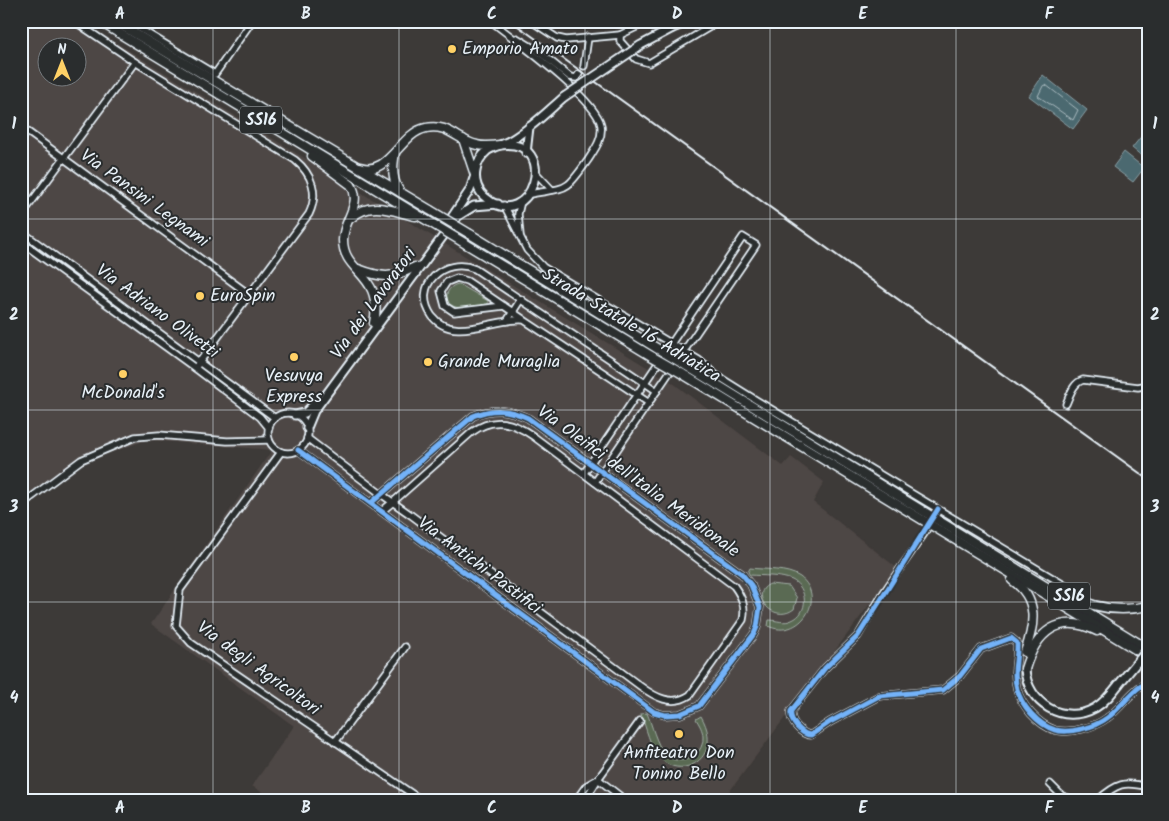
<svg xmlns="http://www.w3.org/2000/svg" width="1169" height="821" font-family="Kalam,sans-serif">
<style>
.built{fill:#4d4644;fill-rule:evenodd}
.green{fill:#5a6a53;stroke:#a1aea6}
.water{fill:#4c696f;stroke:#8a9fa6}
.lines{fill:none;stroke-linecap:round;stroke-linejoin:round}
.shore{stroke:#aabbc1;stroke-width:1}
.minor-casing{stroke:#e8f1f8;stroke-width:9}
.major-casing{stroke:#e8f1f8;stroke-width:11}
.highway-casing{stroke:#e8f1f8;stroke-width:11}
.minor{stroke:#2a2d2e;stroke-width:5.5}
.major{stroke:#2a2d2e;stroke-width:7}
.highway{stroke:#2a2d2e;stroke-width:8}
.rail{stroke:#e8f1f8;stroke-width:2}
.major-bridge-casing{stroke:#e8f1f8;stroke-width:11;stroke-linecap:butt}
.highway-bridge-casing{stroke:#e8f1f8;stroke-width:11;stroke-linecap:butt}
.major-bridge{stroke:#2a2d2e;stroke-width:7}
.highway-bridge{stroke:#2a2d2e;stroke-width:8}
.cycleway-casing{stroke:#2a2d2e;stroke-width:8}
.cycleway{stroke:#73b2f8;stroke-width:5}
.grid{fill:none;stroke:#e8f1f8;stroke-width:1;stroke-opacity:0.55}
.poi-dot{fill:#ffd166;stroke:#2a2d2e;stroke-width:2}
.labels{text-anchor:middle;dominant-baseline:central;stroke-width:4;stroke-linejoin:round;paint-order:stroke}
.shield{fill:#2a2d2e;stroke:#afb6bb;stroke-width:1}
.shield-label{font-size:16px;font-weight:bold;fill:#e8f1f8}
.poi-label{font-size:18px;fill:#e8f1f8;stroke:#2a2d2e;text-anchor:start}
.street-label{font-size:18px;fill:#e8f1f8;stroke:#2a2d2e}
.neatline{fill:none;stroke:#e8f1f8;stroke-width:2}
.grid-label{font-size:16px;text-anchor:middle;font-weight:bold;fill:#e8f1f8}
</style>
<rect width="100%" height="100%" fill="#3d3a38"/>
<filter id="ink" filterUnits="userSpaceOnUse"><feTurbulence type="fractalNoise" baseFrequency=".02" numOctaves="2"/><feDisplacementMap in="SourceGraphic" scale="10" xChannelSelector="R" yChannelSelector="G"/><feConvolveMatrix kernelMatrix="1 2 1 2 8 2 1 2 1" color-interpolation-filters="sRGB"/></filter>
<g filter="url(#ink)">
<path class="built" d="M21,21H80L673,383L783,466L791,457L824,482L813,502L897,568L723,800H274L252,786L294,726L151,624L272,450L147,440L89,460L21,509ZM48,48H78V78H48Z"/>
<g class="green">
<path d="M459,284L488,301V304C480,307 461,310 453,306C441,300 448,285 459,284Z"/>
<path d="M750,568C765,570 787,568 800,577C828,598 799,641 768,626L769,620C777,620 784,624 792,620C809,613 808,588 792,580C780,575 762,576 750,575L748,572Z"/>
<path d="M770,584L789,586L797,598L794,609C773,625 748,593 770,584Z"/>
<path d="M647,713C652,725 656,743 664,753C678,769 704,757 703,737C703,730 699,724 696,719L701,716C726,759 679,782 659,757C650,746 646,728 641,714Z"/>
</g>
<g class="water">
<polygon points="1043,75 1087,110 1073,129 1029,96"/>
<polygon points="1145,126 1148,128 1148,161 1132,148 1144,133 1141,130"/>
<polygon points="1124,152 1144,168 1133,182 1113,167"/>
</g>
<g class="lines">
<polygon class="shore" points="1046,85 1078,110 1073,120 1038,96 1043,86"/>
<g class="minor-casing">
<g id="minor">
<path d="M74,21L135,62L295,160C312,174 319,193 309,214L195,368"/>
<polyline points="127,21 215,74 252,21"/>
<path d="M491,21C515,40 596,99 601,125C603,139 595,149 588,160C565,193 568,187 530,194"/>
<polyline points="531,21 557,38 566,40 620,35"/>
<polyline points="649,21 620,35 620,41 636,59 649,63 720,21"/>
<polyline points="517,38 537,50 570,77 576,78 579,74"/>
<polyline points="584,66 588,37"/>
<polyline points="21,127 250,295"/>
<polyline points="536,173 552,190"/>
<polyline points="504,205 527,250 543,267 699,360 716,375 756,400 1071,589"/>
<polyline points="21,216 135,62"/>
<polyline points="21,231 275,418"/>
<polyline points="520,235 518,214 521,201"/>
<polyline points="21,242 195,368 260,417 269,428"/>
<polyline points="504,306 454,312 445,306 441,291 447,282 457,278 467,281 523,319"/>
<polyline points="507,321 521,299"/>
<path d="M649,403L524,320C496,317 453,344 432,316C411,286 444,256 475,269L657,391"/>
<path d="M1066,404C1070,395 1073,383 1083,380L1138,387L1148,385"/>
<circle cx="288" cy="433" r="20"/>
<path d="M307,438L381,494L411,515L640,686C655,697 672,707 690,695L743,620C746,607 742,597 734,586L533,436C513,422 494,416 472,432L393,502L382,511"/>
<path d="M298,450L654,712L665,715L680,714L699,706L754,634L757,627L760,607L751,585L742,574L528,418C508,409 493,408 473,416L371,503"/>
<polyline points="281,452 180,590 176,626 191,643 421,800"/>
<polyline points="584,473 743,237 756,245 595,482"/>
<polyline points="21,505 81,460 135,437 159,435 227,441 269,440"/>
<path d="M926,531L884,592L858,636L825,668L791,711C789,721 802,735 811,735L830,722L879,696L943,690L960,676L981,649L1011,638L1017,643C1018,660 1012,671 1017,689C1021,705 1038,725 1055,730C1070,734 1095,727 1107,718C1120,709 1128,695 1141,686L1148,689"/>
<polyline points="335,742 405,647"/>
<polyline points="1050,784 1062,796 1075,800"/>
<polyline points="576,800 586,786 598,779 640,721"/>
<polyline points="585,800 598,779 625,800"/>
<path d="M1098,800C1117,783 1124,781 1148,787"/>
</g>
</g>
<g class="major-casing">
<g id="major">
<polyline points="673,28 690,21"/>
<path d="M500,145C563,137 531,236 486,198C478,192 474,181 476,171C477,163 481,156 487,151C494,146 503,145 511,140C530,129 547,112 564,97"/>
<polyline points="526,153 529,127"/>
<polyline points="450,220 470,190 475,175"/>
<polyline points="295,415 305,413 314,404"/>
<polyline points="307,428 314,411 458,216 474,206 498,204"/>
<path d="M1025,669C1027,703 1063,726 1095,708C1105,702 1112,693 1119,684"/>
</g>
</g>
<g class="highway-casing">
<g id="highway">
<polyline points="99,21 423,218"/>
<polyline points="114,21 430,210"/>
<polyline points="463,139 475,175"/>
<path d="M395,153C392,167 392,181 400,192"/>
<path d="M312,156L351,185C363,204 343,220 343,240C343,274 384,273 374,323"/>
<path d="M360,167C389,177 400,133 426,128C448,123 458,141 477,145C484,147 492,146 500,145"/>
<path d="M351,218C371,200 392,211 415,216"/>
<polyline points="470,234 658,349"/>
<polyline points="466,244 653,357"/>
<path d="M358,269C382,278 391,279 415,267"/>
<polyline points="685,365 1148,649"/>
<polyline points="681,373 1148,657"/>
<path d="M1012,580C1039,599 1035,624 1025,652"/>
<path d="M1068,595C1093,608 1119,613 1148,606"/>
<path d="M1025,669C1036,632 1059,612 1097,631"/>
</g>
</g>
<use href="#minor" class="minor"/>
<use href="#major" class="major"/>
<use href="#highway" class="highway"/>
<polyline class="rail" points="511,21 1148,479"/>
<g class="major-bridge-casing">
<g id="major-bridge">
<polyline points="564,97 641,45 673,28"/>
<polyline points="1119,684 1148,649"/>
</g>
</g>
<g class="highway-bridge-casing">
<g id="highway-bridge">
<polyline points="430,210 470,234"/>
<polyline points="423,218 466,244"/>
<polyline points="658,349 685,365"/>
<polyline points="653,357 681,373"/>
</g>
</g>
<use href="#major-bridge" class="major-bridge"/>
<use href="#highway-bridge" class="highway-bridge"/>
<g class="cycleway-casing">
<g id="cycleway">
<path d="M298,450L654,712L665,715L680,714L699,706L754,634L757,627L760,607L751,585L742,574L528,418C508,409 493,408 473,416L371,503"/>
<path d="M938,509L858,636L825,668L791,711C789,721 802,735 811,735L830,722L879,696L943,690L960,676L981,649L1011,638L1017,643C1018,660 1012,671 1017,689C1021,705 1038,725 1055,730C1070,734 1095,727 1107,718C1120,709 1128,695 1141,686L1148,689"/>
</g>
</g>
<use href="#cycleway" class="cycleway"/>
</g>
</g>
<path class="grid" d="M213,21V800M399,21V800M585,21V800M770,21V800M956,21V800M21,219H1148M21,410H1148M21,602H1148"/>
<g class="poi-dot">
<circle cx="452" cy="49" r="5"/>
<circle cx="200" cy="296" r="5"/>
<circle cx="294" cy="357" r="5"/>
<circle cx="428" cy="362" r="5"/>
<circle cx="123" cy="374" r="5"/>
<circle cx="679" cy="734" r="5"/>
</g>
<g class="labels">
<g class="shield">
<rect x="240" y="106.5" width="42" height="27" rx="4"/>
<rect x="1048" y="582.5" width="42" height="27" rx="4"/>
</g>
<g class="shield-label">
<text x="261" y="120">SS16</text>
<text x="1069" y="596">SS16</text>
</g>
<g class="poi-label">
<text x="462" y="49">Emporio Amato</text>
<text x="210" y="296">EuroSpin</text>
<text x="438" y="362">Grande Muraglia</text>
<text x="294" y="376" text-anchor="middle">Vesuvya<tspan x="294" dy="21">Express</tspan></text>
<text x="123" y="393" text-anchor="middle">McDonald's</text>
<text x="679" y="753" text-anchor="middle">Anfiteatro Don<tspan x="679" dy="21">Tonino Bello</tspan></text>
</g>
<g class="street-label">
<text transform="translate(144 199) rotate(36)">Via Pansini Legnami</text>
<text transform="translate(374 304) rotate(-54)">Via dei Lavoratori</text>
<text transform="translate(157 312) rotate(36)">Via Adriano Olivetti</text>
<text transform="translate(631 326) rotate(31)">Strada Statale 16 Adriatica</text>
<text transform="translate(638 482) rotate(36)">Via Oleifici dell'Italia Meridionale</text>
<text transform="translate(479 566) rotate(37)">Via Antichi Pastifici</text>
<text transform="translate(258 669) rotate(36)">Via degli Agricoltori</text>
</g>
</g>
<rect width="1169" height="821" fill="none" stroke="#2a2d2e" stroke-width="55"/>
<g transform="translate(62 62)"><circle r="24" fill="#2a2d2e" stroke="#767b7f"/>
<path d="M0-4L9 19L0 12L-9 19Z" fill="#ffd166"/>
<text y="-8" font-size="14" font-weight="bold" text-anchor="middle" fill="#e8f1f8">N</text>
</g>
<rect x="28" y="28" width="1114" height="766" class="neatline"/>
<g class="grid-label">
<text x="120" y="19">A</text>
<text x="306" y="19">B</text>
<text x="492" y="19">C</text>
<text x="677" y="19">D</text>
<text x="863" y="19">E</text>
<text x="1049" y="19">F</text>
<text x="14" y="129">1</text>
<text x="1155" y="129">1</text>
<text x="14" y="320">2</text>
<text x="1155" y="320">2</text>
<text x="14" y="512">3</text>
<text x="1155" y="512">3</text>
<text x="14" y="703">4</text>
<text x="1155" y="703">4</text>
<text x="120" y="813">A</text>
<text x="306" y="813">B</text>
<text x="492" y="813">C</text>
<text x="677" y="813">D</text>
<text x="863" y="813">E</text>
<text x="1049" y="813">F</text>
</g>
</svg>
